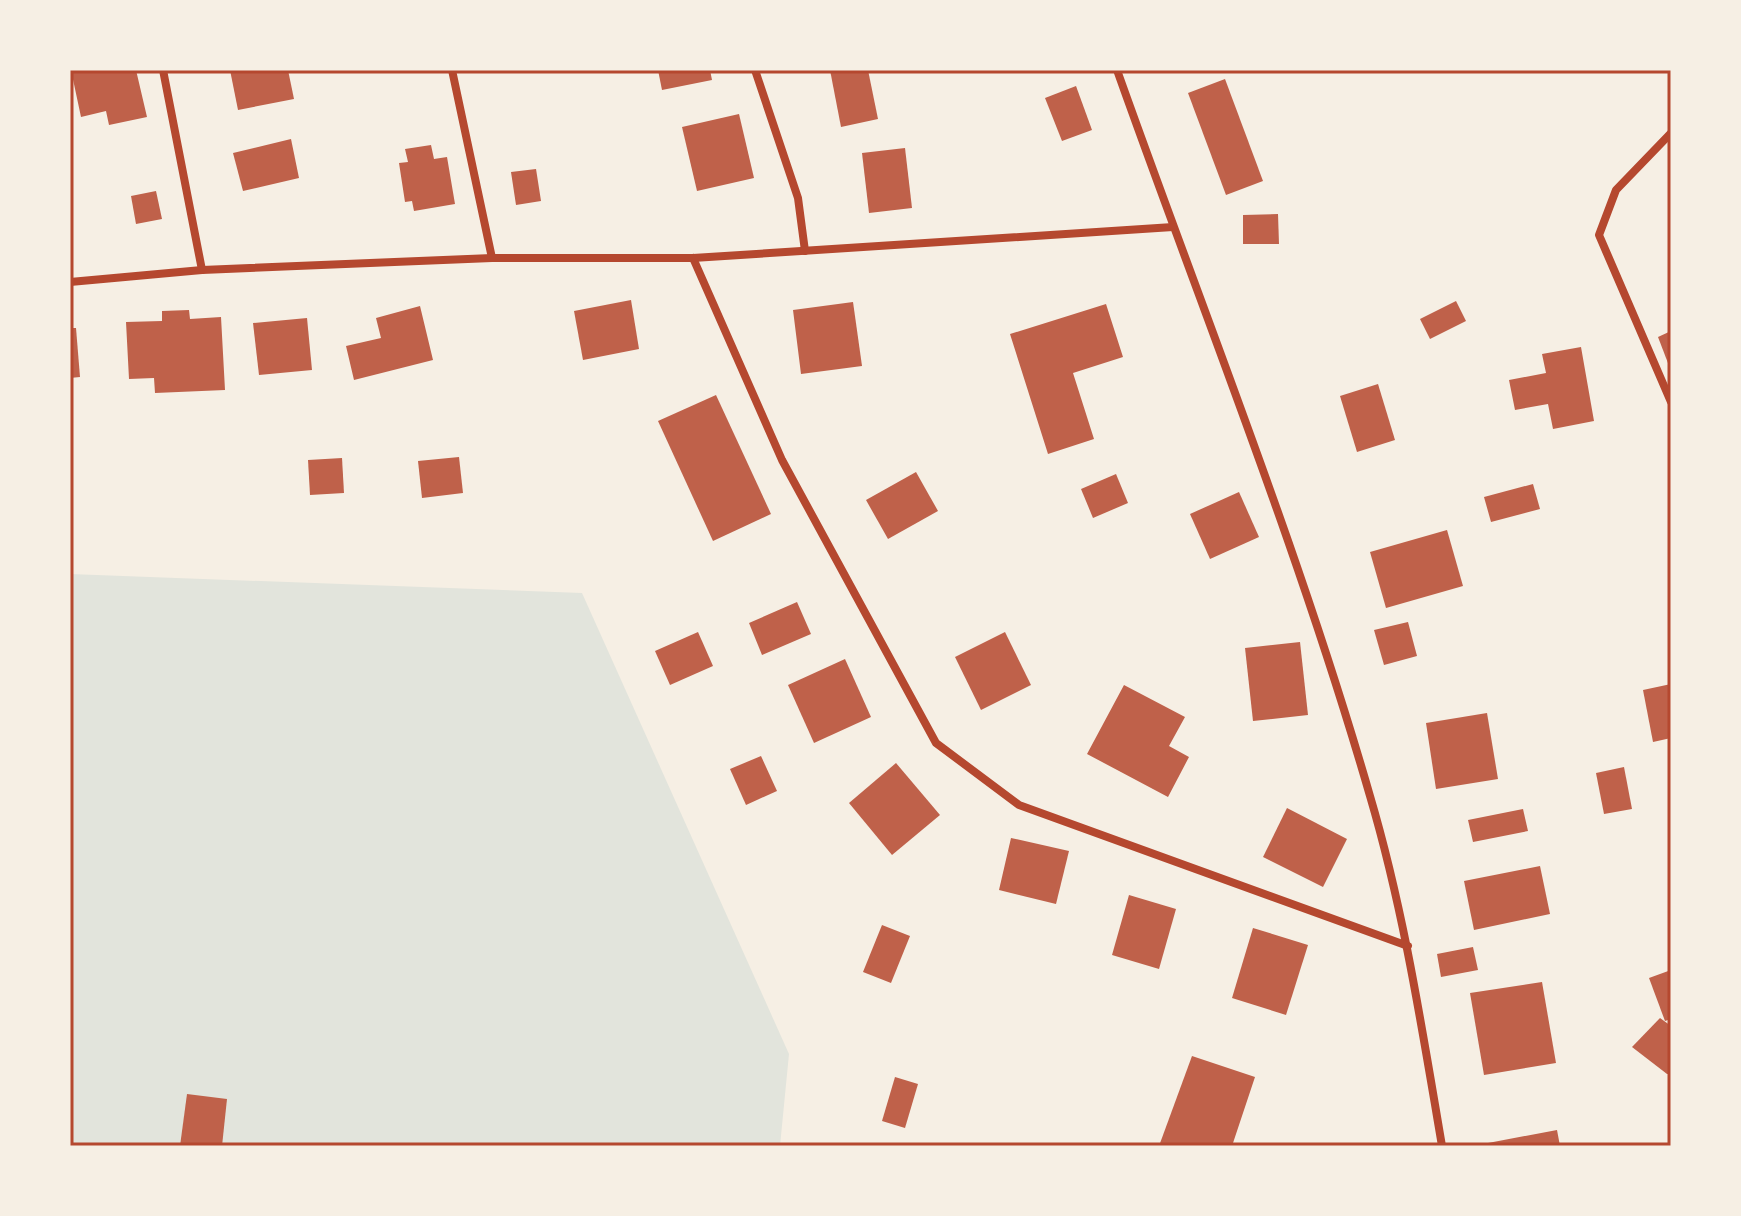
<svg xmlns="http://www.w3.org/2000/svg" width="1741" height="1216" font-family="Inter,sans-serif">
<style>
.green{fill:#e2e4dc}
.building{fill:#bf614a}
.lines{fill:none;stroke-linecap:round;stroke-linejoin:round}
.minor{stroke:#b5482f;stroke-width:8}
.neatline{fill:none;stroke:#b5482f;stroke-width:3}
</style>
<rect width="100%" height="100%" fill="#f6efe4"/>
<polygon class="green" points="70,574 582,593 789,1054 780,1146 70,1146"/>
<g class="building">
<polygon points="71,70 136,70 147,117 109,125 106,111 81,117"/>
<polygon points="230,70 288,70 294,99 238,110"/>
<polygon points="658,70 710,70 712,80 662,90"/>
<polygon points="830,70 868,70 878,119 841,127"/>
<polygon points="1225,79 1263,181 1226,195 1188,93"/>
<polygon points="1076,86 1092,130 1062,141 1045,98"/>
<polygon points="739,114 754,178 697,191 682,127"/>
<polygon points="291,139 299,178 243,191 233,153"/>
<polygon points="431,145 434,159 447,157 455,204 414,211 412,201 405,202 399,163 408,162 405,149"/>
<polygon points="905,148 912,208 869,213 862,153"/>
<polygon points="536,169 541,201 516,205 511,172"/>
<polygon points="156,191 162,219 136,224 131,196"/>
<polygon points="1278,214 1279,244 1243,244 1243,215"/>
<polygon points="631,300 639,349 583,360 574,311"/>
<polygon points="1456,301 1466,321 1430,339 1420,319"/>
<polygon points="853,302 862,366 801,374 793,310"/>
<polygon points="1106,304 1123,357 1073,373 1094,439 1048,454 1010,334"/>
<polygon points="420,306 433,360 354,380 346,346 381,338 376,318"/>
<polygon points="189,310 190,319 221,317 225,390 155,393 154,378 129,379 126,322 162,321 162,311"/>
<polygon points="307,318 312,370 259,375 253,323"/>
<polygon points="70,328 76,328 80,377 70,378"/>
<polygon points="1671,331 1671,371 1658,337"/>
<polygon points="1581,347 1594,421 1553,429 1548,404 1515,410 1509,380 1546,373 1542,354"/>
<polygon points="1378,384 1395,440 1357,452 1340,396"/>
<polygon points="716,395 771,514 713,541 658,421"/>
<polygon points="459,457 463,493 422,498 418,461"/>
<polygon points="342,458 344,493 310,495 308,460"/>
<polygon points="916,472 938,511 888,539 866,500"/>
<polygon points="1116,474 1128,503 1093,518 1081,489"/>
<polygon points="1533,484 1540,509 1491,522 1484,497"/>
<polygon points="1239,492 1259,537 1210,559 1190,514"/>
<polygon points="1447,530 1463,586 1386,608 1370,552"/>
<polygon points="797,602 811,634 762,655 749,623"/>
<polygon points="1408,622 1417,656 1384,665 1374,630"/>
<polygon points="698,632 713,666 670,685 655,651"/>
<polygon points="1005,632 1031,685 981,710 955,657"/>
<polygon points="1300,642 1308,715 1253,721 1245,648"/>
<polygon points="845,659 871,717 814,743 788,685"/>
<polygon points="1671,684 1671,738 1653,742 1643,690"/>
<polygon points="1124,685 1185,717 1169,746 1189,757 1168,797 1087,754"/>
<polygon points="1487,713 1498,779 1436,789 1426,723"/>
<polygon points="761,756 777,791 746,805 730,769"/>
<polygon points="896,763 940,815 892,855 849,803"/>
<polygon points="1624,767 1632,809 1604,814 1596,773"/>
<polygon points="1287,808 1347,839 1323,887 1263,857"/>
<polygon points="1523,809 1528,831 1473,842 1468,820"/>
<polygon points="1011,838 1069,851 1056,904 999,890"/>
<polygon points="1540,866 1550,914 1474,930 1464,881"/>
<polygon points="1129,895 1176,909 1159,969 1112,955"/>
<polygon points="882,925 910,936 891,983 863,972"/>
<polygon points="1253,928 1308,945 1286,1015 1232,998"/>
<polygon points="1473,947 1478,970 1441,977 1437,954"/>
<polygon points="1671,970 1671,1019 1665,1021 1649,978"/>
<polygon points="1542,982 1556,1063 1484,1075 1470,993"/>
<polygon points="1660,1018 1671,1026 1671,1074 1667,1074 1632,1047"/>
<polygon points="1192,1056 1255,1077 1232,1146 1159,1146"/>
<polygon points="895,1077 918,1084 905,1128 882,1121"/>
<polygon points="187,1094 227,1099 222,1146 180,1146"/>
<polygon points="1557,1130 1560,1146 1489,1146 1488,1143"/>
</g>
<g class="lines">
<g class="minor">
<polyline points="163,70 202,270"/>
<polyline points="452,70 492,258"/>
<polyline points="755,70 798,198 805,251"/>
<path d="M1117,70C1203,312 1299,550 1370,796C1404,911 1422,1029 1442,1146"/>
<polyline points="1671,133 1616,190 1599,235 1671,402"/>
<polyline points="693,258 782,460 936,743 1019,805 1408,946"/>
<polyline points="70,282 202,270 492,258 693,258 1173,227"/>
</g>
</g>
<rect width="1741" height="1216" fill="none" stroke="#f6efe4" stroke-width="144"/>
<rect x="72" y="72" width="1597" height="1072" class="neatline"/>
</svg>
